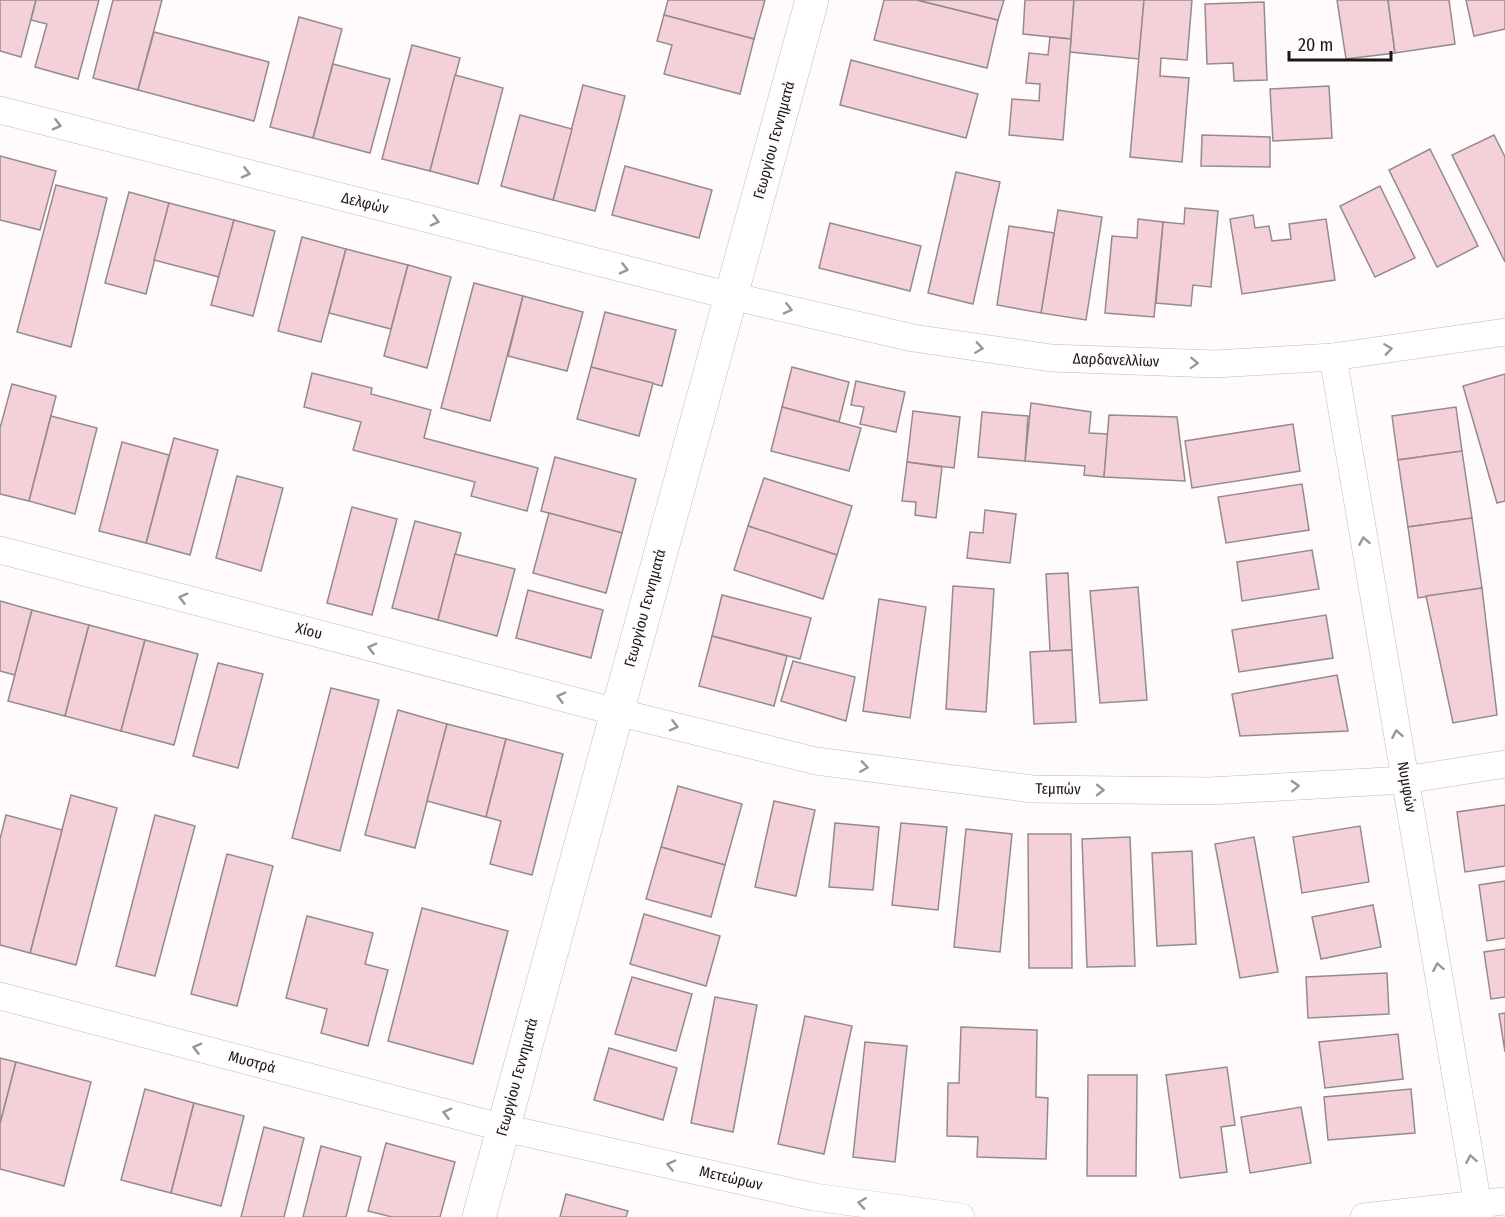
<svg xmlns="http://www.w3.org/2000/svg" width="1505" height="1217" font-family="'Fira Sans Condensed',sans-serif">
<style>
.building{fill:#f4d0d8;stroke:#958b8d;stroke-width:1.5}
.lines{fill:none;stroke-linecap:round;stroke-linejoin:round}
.minor-casing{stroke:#c3b8bb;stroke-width:28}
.tertiary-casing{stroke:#c3b8bb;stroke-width:34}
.minor{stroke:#fff;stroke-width:27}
.tertiary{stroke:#fff;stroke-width:33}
.oneway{stroke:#989797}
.labels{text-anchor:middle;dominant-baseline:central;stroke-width:4.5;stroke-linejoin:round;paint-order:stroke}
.street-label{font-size:15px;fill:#1a1717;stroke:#fffafb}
</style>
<rect width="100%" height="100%" fill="#fffafb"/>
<g class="building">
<polygon points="0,0 36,0 21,57 0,51"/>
<polygon points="36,0 99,0 78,79 35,67 47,24 31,20"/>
<polygon points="113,0 162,0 138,90 93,78"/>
<polygon points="668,0 765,0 754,39 664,15"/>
<polygon points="884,0 917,0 998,20 987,68 874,40"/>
<polygon points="917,0 1004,0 998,20"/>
<polygon points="1025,0 1074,0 1071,39 1023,34"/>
<polygon points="1074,0 1144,0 1139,59 1070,52"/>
<polygon points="1144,0 1192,0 1187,60 1161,58 1160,76 1189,78 1182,162 1130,157"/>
<polygon points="1337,0 1388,0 1395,53 1346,59"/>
<polygon points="1388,0 1449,0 1455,44 1395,53"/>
<polygon points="1466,0 1505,0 1505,29 1474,36"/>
<polygon points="1264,2 1267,80 1234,81 1233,63 1207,64 1205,4"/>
<polygon points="664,15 754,39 740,94 664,74 672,45 657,41"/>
<polygon points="299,17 342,29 313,138 270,127"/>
<polygon points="154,32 269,62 254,121 138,90"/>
<polygon points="1050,37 1071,39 1063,140 1009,135 1012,99 1039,101 1040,84 1026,83 1029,53 1048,55"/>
<polygon points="412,45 460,58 430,171 382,159"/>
<polygon points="851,60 978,94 966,138 840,105"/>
<polygon points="333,64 390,79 370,153 313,138"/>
<polygon points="455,75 503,88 478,184 430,171"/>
<polygon points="583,85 625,96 595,211 553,200"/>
<polygon points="1329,86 1332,138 1273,141 1270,89"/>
<polygon points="520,115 572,129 553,200 501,186"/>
<polygon points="1202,135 1270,137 1270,167 1201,166"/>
<polygon points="1494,135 1505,157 1505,262 1452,155"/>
<polygon points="1430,149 1478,246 1437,267 1389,170"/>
<polygon points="0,156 56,171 40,230 0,220"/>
<polygon points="625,166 712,190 699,238 612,215"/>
<polygon points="956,172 1000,182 973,304 928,293"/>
<polygon points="56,185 107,198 71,347 17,332"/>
<polygon points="1380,186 1415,258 1375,277 1340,206"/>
<polygon points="129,192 169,203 146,294 105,283"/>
<polygon points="169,203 234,220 219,277 154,260"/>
<polygon points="1185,208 1218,211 1211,287 1193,285 1191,306 1156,303 1163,222 1184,224"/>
<polygon points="1058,210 1102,217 1086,320 1041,313"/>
<polygon points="1253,215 1255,228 1269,226 1272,241 1291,239 1289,224 1326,219 1335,280 1242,294 1230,219"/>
<polygon points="1138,219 1163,222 1154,317 1105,313 1112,236 1137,238"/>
<polygon points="234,220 275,231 253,316 211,305"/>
<polygon points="830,223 921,246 910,291 819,268"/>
<polygon points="1009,226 1054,233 1041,313 997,305"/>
<polygon points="302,237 346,249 321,342 278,331"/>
<polygon points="346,249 408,265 391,329 329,313"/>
<polygon points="408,265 451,277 427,368 384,356"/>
<polygon points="474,283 523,296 490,421 441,408"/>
<polygon points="523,296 583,312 567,371 508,356"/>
<polygon points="605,312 676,330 662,386 591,367"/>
<polygon points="591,367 653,383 639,436 577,419"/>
<polygon points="792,367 849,382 839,422 782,407"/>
<polygon points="312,373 372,388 371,394 431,410 424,438 538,468 527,511 471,496 475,482 353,450 361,422 304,407"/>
<polygon points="1505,374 1505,501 1497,503 1463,386"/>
<polygon points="856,381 905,392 896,432 860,424 864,407 851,405"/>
<polygon points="12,384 56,396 29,501 0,494 0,428"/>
<polygon points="1031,403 1091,412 1089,433 1108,434 1104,477 1084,475 1085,466 1025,461"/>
<polygon points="782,407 861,428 849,471 771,451"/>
<polygon points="1456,407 1462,451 1398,460 1392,416"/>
<polygon points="913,411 960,417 954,468 907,462"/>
<polygon points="982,412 1028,416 1025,461 978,457"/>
<polygon points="1109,415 1177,417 1185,481 1104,477"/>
<polygon points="51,416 97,428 75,514 29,501"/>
<polygon points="1293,424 1300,471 1192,488 1185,441"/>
<polygon points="174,438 218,450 190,555 146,543"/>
<polygon points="122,442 169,455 146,543 99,531"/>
<polygon points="1462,451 1472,518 1408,527 1398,460"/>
<polygon points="555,457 636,479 622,533 541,511"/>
<polygon points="907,462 942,467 936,518 915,515 916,502 902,501"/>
<polygon points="237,476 283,488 261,571 216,558"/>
<polygon points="764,478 852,506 837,555 748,526"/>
<polygon points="1302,484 1309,530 1226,543 1218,497"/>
<polygon points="352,507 397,519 372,615 327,603"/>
<polygon points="985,510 1016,514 1010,563 967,558 970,532 983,533"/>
<polygon points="549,513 622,533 606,593 533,573"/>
<polygon points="1472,518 1482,588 1418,598 1408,527"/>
<polygon points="415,521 461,533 438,620 392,608"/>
<polygon points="748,526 837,555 823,599 734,570"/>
<polygon points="1312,550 1319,589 1242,601 1237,562"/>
<polygon points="455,554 515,569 497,636 438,620"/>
<polygon points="1068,573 1072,650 1050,651 1046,574"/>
<polygon points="953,586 994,589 986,712 946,709"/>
<polygon points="1138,587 1147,700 1100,703 1090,591"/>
<polygon points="1482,588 1497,715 1453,723 1426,596"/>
<polygon points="528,590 603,610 591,658 516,638"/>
<polygon points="722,595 811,618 800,659 712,636"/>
<polygon points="879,599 926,607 910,718 863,711"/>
<polygon points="0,601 32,610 15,675 0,671"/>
<polygon points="32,610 89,625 65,716 8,701"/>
<polygon points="1326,615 1333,658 1239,672 1232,630"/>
<polygon points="89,625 145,640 121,731 65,716"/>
<polygon points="712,636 787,656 774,706 699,686"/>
<polygon points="145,640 198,654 174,745 121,731"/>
<polygon points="1072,650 1076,722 1034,724 1030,652"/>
<polygon points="793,661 855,677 846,721 781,701"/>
<polygon points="218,663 263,674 238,768 193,756"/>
<polygon points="1337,675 1348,731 1240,736 1232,694"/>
<polygon points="331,688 379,700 340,851 292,838"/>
<polygon points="398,710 447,724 415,848 365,835"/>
<polygon points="447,724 506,739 486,817 427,801"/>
<polygon points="506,739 563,754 532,875 490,864 501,821 486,817"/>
<polygon points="678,786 742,804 725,865 661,847"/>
<polygon points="71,795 117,808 76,965 30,953"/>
<polygon points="774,801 815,810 796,896 755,887"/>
<polygon points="1505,805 1505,866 1465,872 1457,812"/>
<polygon points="6,815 62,830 30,953 0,945 0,839"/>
<polygon points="155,815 195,826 155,976 116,966"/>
<polygon points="835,823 879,827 873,890 829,887"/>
<polygon points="901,823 947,827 938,910 892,905"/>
<polygon points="1360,826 1369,882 1302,893 1293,837"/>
<polygon points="966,829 1012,834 1000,952 954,947"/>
<polygon points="1028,834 1071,834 1072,968 1029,968"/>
<polygon points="1130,837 1135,966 1087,967 1082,839"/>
<polygon points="1254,837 1278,972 1240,978 1215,844"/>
<polygon points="661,847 725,865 711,917 646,899"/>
<polygon points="1192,851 1196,944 1157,946 1152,853"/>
<polygon points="227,854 273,866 237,1006 191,994"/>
<polygon points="1505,881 1505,938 1487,941 1479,885"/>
<polygon points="1373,905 1381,947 1321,959 1312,917"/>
<polygon points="422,908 508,931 473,1064 388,1041"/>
<polygon points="644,914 720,936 706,986 630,964"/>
<polygon points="307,916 373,933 365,964 388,970 368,1046 321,1033 327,1009 286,998"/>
<polygon points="1505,949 1505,997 1491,999 1484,952"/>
<polygon points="1387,973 1389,1014 1308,1018 1306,977"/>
<polygon points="632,977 692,994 676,1051 615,1034"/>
<polygon points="715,997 757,1005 733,1132 691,1123"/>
<polygon points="1505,1013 1505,1052 1499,1014"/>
<polygon points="805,1016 852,1026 824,1154 778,1144"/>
<polygon points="961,1027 1037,1030 1036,1097 1048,1098 1046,1159 977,1157 978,1137 947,1136 948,1083 959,1083"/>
<polygon points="1398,1034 1403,1079 1325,1088 1319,1042"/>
<polygon points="865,1042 907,1046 895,1162 853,1157"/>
<polygon points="609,1048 677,1068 663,1120 594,1100"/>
<polygon points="0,1058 16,1062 0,1124"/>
<polygon points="16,1062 91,1082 64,1186 0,1169 0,1124"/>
<polygon points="1227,1067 1235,1125 1221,1127 1227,1172 1180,1178 1166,1075"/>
<polygon points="1088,1075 1137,1075 1136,1176 1087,1176"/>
<polygon points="145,1089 194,1103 171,1193 121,1180"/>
<polygon points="1411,1089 1415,1133 1328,1140 1324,1097"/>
<polygon points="194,1103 244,1116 221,1206 171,1193"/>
<polygon points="1301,1107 1311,1163 1250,1173 1241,1117"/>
<polygon points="264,1127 304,1138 284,1217 241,1217"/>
<polygon points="386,1143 455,1162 440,1217 392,1217 368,1211"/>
<polygon points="321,1146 361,1157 346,1217 303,1217"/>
<polygon points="566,1194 628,1211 626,1217 560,1217"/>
</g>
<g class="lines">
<g class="minor-casing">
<g id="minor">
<polyline points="0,110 731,296 913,338 1051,358 1215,364 1333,357 1505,332"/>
<polyline points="1333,357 1480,1217"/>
<polyline points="0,550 617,712 816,761 1032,789 1210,791 1405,780 1505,764"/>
<polyline points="0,996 504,1128 814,1197 961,1217"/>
<polyline points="1364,1217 1505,1201"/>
</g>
</g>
<g class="tertiary-casing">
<polyline id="tertiary" points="479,1217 812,0"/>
</g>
<use href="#minor" class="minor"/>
<use href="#tertiary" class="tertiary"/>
</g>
<defs><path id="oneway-chevron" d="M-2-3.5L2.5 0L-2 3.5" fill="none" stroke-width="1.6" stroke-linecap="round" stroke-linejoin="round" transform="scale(1.5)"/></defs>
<g class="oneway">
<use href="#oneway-chevron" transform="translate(57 125) rotate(14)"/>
<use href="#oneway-chevron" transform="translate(246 173) rotate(14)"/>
<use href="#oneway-chevron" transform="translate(435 221) rotate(14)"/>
<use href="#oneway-chevron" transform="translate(624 269) rotate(14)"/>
<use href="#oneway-chevron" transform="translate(788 309) rotate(13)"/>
<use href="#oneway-chevron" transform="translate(979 348) rotate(8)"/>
<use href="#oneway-chevron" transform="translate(1388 349) rotate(-8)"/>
<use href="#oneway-chevron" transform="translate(1194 363) rotate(2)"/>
<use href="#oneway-chevron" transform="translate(1364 541) rotate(-100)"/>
<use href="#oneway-chevron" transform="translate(183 598) rotate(-165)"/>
<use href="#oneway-chevron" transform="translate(372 648) rotate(-165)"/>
<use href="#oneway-chevron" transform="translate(561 697) rotate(-165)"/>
<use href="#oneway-chevron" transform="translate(674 726) rotate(14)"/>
<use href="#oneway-chevron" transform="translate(1397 734) rotate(-100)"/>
<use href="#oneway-chevron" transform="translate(864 767) rotate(8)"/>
<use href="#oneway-chevron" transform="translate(1295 786) rotate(-3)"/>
<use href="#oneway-chevron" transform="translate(1100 790) rotate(1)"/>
<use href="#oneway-chevron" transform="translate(1438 967) rotate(-100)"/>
<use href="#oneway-chevron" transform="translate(197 1048) rotate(-165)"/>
<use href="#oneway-chevron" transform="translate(447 1113) rotate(-165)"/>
<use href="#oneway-chevron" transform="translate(1471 1159) rotate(-100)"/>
<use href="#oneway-chevron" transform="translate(671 1165) rotate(-167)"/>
<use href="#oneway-chevron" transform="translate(862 1203) rotate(-172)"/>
</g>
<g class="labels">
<g class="street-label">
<text transform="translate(774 140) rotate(-75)">Γεωργίου Γεννηματά</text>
<text transform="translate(365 203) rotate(14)">Δελφών</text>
<text transform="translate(1116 360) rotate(2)">Δαρδανελλίων</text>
<text transform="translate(645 608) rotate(-75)">Γεωργίου Γεννηματά</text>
<text transform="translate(309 631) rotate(15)">Χίου</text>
<text transform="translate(1407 787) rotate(80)">Νυμφών</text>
<text transform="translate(1058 789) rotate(1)">Τεμπών</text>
<text transform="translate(252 1062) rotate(15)">Μυστρά</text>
<text transform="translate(517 1077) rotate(-75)">Γεωργίου Γεννηματά</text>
<text transform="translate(731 1178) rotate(13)">Μετεώρων</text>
</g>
</g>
<path d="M1289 51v9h102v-9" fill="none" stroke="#1a1717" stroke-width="3"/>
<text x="1298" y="51" font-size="18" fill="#1a1717" stroke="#fffafb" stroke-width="4.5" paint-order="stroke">20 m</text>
</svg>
